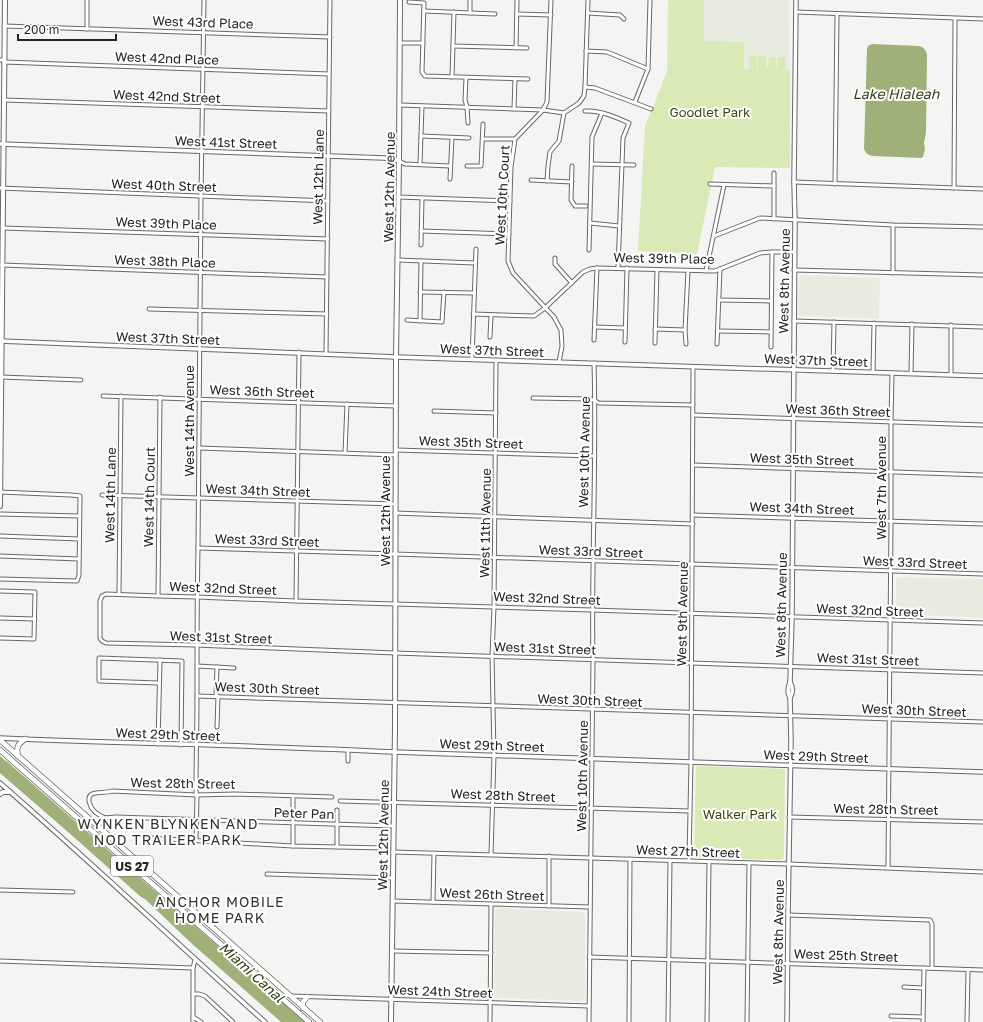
<svg xmlns="http://www.w3.org/2000/svg" width="983" height="1022" font-family="'Golos Text',sans-serif">
<style>
.built{fill:#e7ebe0}
.green{fill:#d9eab7}
.water{fill:#9fb079}
.lines{fill:none;stroke-linecap:round;stroke-linejoin:round}
.minor-casing{stroke:#686966;stroke-width:5}
.tertiary-casing{stroke:#686966;stroke-width:5.5}
.secondary-casing{stroke:#686966;stroke-width:6}
.trunk-casing{stroke:#686966;stroke-width:6}
.minor{stroke:#fff;stroke-width:3}
.tertiary{stroke:#fff;stroke-width:3.5}
.secondary{stroke:#fff;stroke-width:4}
.trunk{stroke:#fff;stroke-width:4.5}
.labels{text-anchor:middle;dominant-baseline:central;stroke-width:4;stroke-linejoin:round;paint-order:stroke}
.shield{fill:#fff;stroke:#666;stroke-width:1}
.shield-label{font-size:12px;font-weight:bold;fill:#242524}
.street-label{font-size:13px;fill:#242524;stroke:#fff}
.park-label{font-size:13px;fill:#3b4a0b;stroke:#fff}
.water-label{font-size:14px;font-style:italic;fill:#323d13;stroke:#fff}
.neighbourhood-label{font-size:14px;letter-spacing:1px;fill:#323330;stroke:#fff}
</style>
<rect width="100%" height="100%" fill="#f4f5f2"/>
<g class="built">
<polygon points="704,0 789,0 790,70 743,69 704,41"/>
<polygon points="803,275 880,278 879,319 800,316 798,314 799,277"/>
<polygon points="899,577 983,579 983,618 899,614 896,611 896,579"/>
<polygon points="499,908 582,912 585,913 585,998 583,1000 581,1001 498,998 496,997 494,995 495,912 496,910"/>
</g>
<g class="green">
<polygon points="668,0 704,0 704,41 744,42 744,69 749,69 749,56 757,56 757,69 758,69 758,56 766,56 766,69 768,69 769,57 776,57 776,69 777,70 778,57 786,57 785,70 790,70 790,168 715,167 697,254 638,251 645,126 667,72"/>
<polygon points="696,766 783,769 785,771 784,856 783,859 781,860 694,857"/>
</g>
<g class="water">
<path d="M872,44L919,46C925,48 926,50 927,55L926,132L924,143L925,149L923,157L921,158L873,156C868,155 866,154 864,149L867,49L868,46Z"/>
<path d="M0,756C4,760 8,762 12,766L305,1022H281L190,942L145,899L141,897L76,839L0,773Z"/>
</g>
<g class="lines">
<g class="minor-casing">
<g id="minor">
<polyline points="551,0 547,102 543,110 515,139 511,167 508,261 513,273 554,317 561,330 562,346 559,362"/>
<polyline points="409,2 424,3 422,72 425,76 528,79"/>
<polyline points="424,11 495,14"/>
<polyline points="796,12 983,19"/>
<polyline points="470,13 470,0"/>
<polyline points="588,13 620,15 624,19"/>
<polyline points="517,14 551,15"/>
<polyline points="4,26 330,37"/>
<polyline points="87,29 87,0"/>
<polyline points="400,43 423,43"/>
<polyline points="453,46 527,48"/>
<polyline points="516,48 517,0"/>
<polyline points="586,51 607,52 648,69"/>
<polyline points="0,60 4,60"/>
<polyline points="4,62 329,74"/>
<polyline points="452,77 454,12"/>
<polyline points="466,78 465,100 467,107 468,123"/>
<polyline points="585,87 595,88 651,109"/>
<polyline points="4,100 329,111"/>
<polyline points="635,102 648,69 650,0"/>
<polyline points="400,105 543,110 564,113"/>
<polyline points="514,109 515,79"/>
<path d="M585,111C600,110 615,117 629,123L623,138L618,268"/>
<polyline points="421,136 469,138"/>
<polyline points="483,139 515,139"/>
<polyline points="399,161 405,164 450,166"/>
<polyline points="420,164 422,106"/>
<polyline points="592,164 634,165"/>
<polyline points="467,166 481,166 483,124"/>
<polyline points="572,166 571,200 575,206 586,206"/>
<polyline points="450,179 452,138"/>
<polyline points="531,180 572,182"/>
<polyline points="547,181 548,166 550,152 559,141 564,113 579,103 584,96 585,87 588,0"/>
<polyline points="794,182 983,189"/>
<polyline points="710,184 774,186"/>
<polyline points="835,184 837,15"/>
<polyline points="0,188 328,201"/>
<polyline points="954,188 955,19"/>
<polyline points="398,197 510,201"/>
<polyline points="774,219 774,173"/>
<polyline points="590,223 619,226"/>
<polyline points="3,228 328,239"/>
<polyline points="421,231 509,234"/>
<polyline points="714,236 760,218 893,225 983,227"/>
<polyline points="421,245 422,198"/>
<polyline points="589,250 592,137 602,113"/>
<polyline points="555,258 555,264 572,283"/>
<polyline points="398,260 475,263"/>
<polyline points="2,265 327,277"/>
<polyline points="794,270 983,275"/>
<polyline points="706,271 724,185"/>
<polyline points="893,273 893,225"/>
<polyline points="420,292 474,293"/>
<polyline points="719,300 771,301"/>
<polyline points="149,309 327,314"/>
<polyline points="473,314 534,316 545,308 583,272 590,269 597,268 715,271 760,253 772,252 794,252"/>
<polyline points="407,320 442,322 444,292"/>
<polyline points="420,321 421,261"/>
<polyline points="794,321 983,327"/>
<polyline points="595,327 625,328"/>
<polyline points="655,329 685,330"/>
<polyline points="718,331 771,332"/>
<polyline points="490,337 491,315"/>
<polyline points="594,340 597,268"/>
<polyline points="625,342 627,268"/>
<polyline points="655,343 657,270"/>
<polyline points="686,344 685,330 688,271"/>
<polyline points="717,344 720,269"/>
<polyline points="771,347 772,252"/>
<polyline points="326,354 330,0"/>
<polyline points="472,359 476,249"/>
<polyline points="833,371 834,322"/>
<polyline points="873,372 874,323"/>
<polyline points="911,373 912,324"/>
<polyline points="951,375 951,325"/>
<polyline points="1,377 81,380"/>
<polyline points="103,396 396,406"/>
<polyline points="533,398 591,399 599,403 693,405"/>
<polyline points="434,411 496,413"/>
<polyline points="693,415 983,425"/>
<polyline points="199,448 396,455"/>
<polyline points="396,450 594,456"/>
<polyline points="345,453 347,404"/>
<polyline points="693,465 983,475"/>
<polyline points="102,495 395,504"/>
<polyline points="395,513 693,524"/>
<polyline points="0,514 79,516"/>
<polyline points="693,515 983,524"/>
<polyline points="0,536 79,539"/>
<polyline points="198,548 395,554 983,574"/>
<polyline points="0,556 79,559"/>
<polyline points="0,579 77,581 79,575 80,496 71,495 0,492"/>
<polyline points="0,591 35,592 34,639 0,638"/>
<polyline points="119,594 121,396"/>
<polyline points="158,596 160,397"/>
<polyline points="296,601 299,352"/>
<polyline points="0,618 35,619"/>
<polyline points="983,623 592,610 296,601 197,597 158,596 106,594 102,596 100,601 100,638 102,641 106,643 196,645 395,653 983,673"/>
<polyline points="197,666 234,668"/>
<polyline points="159,683 99,681 99,658 182,661 181,745"/>
<polyline points="197,696 983,722"/>
<polyline points="216,696 217,667"/>
<polyline points="217,727 218,696"/>
<polyline points="158,744 160,660"/>
<polyline points="348,761 348,750"/>
<polyline points="340,801 690,811"/>
<polyline points="789,817 983,822"/>
<polyline points="105,818 116,817 393,826"/>
<path d="M105,818C101,816 97,814 94,811C90,807 86,797 92,794C96,792 107,793 112,791L197,795L235,794L332,797"/>
<polyline points="98,826 105,818"/>
<polyline points="149,838 293,846 385,848"/>
<path d="M196,841L197,795L196,792C196,759 197,727 197,694C197,645 197,597 198,548L201,196L204,0"/>
<polyline points="293,846 293,796"/>
<polyline points="337,847 337,810"/>
<polyline points="393,852 789,864 983,872"/>
<polyline points="491,855 494,755 492,656 494,607 496,360"/>
<polyline points="689,861 691,762 693,367"/>
<polyline points="888,868 891,522 891,423 892,373"/>
<polyline points="267,874 393,878"/>
<polyline points="0,890 73,892"/>
<polyline points="393,901 590,907"/>
<polyline points="433,902 434,853"/>
<polyline points="549,906 549,856"/>
<polyline points="788,915 930,920 932,924 932,968"/>
<polyline points="392,951 491,953"/>
<polyline points="589,957 983,970"/>
<polyline points="0,961 193,968"/>
<polyline points="904,987 923,988"/>
<polyline points="193,994 199,994 205,996 233,1022"/>
<polyline points="291,996 589,1006"/>
<polyline points="891,1016 923,1017"/>
<polyline points="193,1017 201,1022"/>
<polyline points="193,1022 193,968 195,960"/>
<polyline points="490,1022 491,904"/>
<path d="M589,1022L593,660C591,561 597,462 594,363"/>
<polyline points="629,1022 630,859"/>
<polyline points="668,1022 670,860"/>
<polyline points="707,1022 709,862"/>
<polyline points="747,1022 749,863"/>
<polyline points="923,1022 924,968"/>
<polyline points="967,1022 968,970"/>
</g>
</g>
<g class="tertiary-casing">
<g id="tertiary">
<polyline points="0,144 329,156 384,158 399,161"/>
<polyline points="0,341 396,357 983,376"/>
<path d="M790,682C793,687 793,693 790,698"/>
<path d="M0,738C131,744 263,745 394,752L983,772"/>
<path d="M0,783C90,861 176,943 265,1022"/>
<path d="M787,1022L788,915L791,741L790,698C787,693 788,687 790,682L792,617L795,220L794,182L796,0"/>
</g>
</g>
<g class="secondary-casing">
<g id="secondary">
<polyline points="0,506 5,0"/>
<polyline points="0,794 3,792 10,792"/>
<polyline points="391,1022 395,729 396,357 399,161 400,0"/>
</g>
</g>
<g class="trunk-casing">
<g id="trunk">
<polyline points="0,740 320,1022"/>
<polyline points="0,750 309,1022"/>
<path d="M18,756C16,747 18,744 25,739"/>
<polyline points="303,1008 303,1002 307,997"/>
</g>
</g>
<use href="#minor" class="minor"/>
<use href="#tertiary" class="tertiary"/>
<use href="#secondary" class="secondary"/>
<use href="#trunk" class="trunk"/>
</g>
<g class="labels">
<rect class="shield" x="111" y="856" width="42" height="20" rx="3"/>
<g class="shield-label">
<text x="132" y="866">US 27</text>
</g>
<g class="street-label">
<text transform="translate(203 22) rotate(2)">West 43rd Place</text>
<text transform="translate(167 58) rotate(2)">West 42nd Place</text>
<text transform="translate(167 96) rotate(2)">West 42nd Street</text>
<text transform="translate(226 142) rotate(2)">West 41st Street</text>
<text transform="translate(318 177) rotate(-89)">West 12th Lane</text>
<text transform="translate(164 185) rotate(2)">West 40th Street</text>
<text transform="translate(389 187) rotate(-89)">West 12th Avenue</text>
<text transform="translate(502 195) rotate(-87)">West 10th Court</text>
<text transform="translate(166 223) rotate(2)">West 39th Place</text>
<text transform="translate(664 258) rotate(1)">West 39th Place</text>
<text transform="translate(165 261) rotate(2)">West 38th Place</text>
<text transform="translate(784 281) rotate(-89)">West 8th Avenue</text>
<text transform="translate(168 338) rotate(2)">West 37th Street</text>
<text transform="translate(492 350) rotate(2)">West 37th Street</text>
<text transform="translate(816 360) rotate(2)">West 37th Street</text>
<text transform="translate(262 391) rotate(2)">West 36th Street</text>
<text transform="translate(838 410) rotate(2)">West 36th Street</text>
<text transform="translate(189 421) rotate(-90)">West 14th Avenue</text>
<text transform="translate(471 442) rotate(2)">West 35th Street</text>
<text transform="translate(584 452) rotate(-89)">West 10th Avenue</text>
<text transform="translate(802 459) rotate(2)">West 35th Street</text>
<text transform="translate(881 488) rotate(-90)">West 7th Avenue</text>
<text transform="translate(258 490) rotate(2)">West 34th Street</text>
<text transform="translate(110 495) rotate(-89)">West 14th Lane</text>
<text transform="translate(149 497) rotate(-89)">West 14th Court</text>
<text transform="translate(802 508) rotate(2)">West 34th Street</text>
<text transform="translate(385 511) rotate(-90)">West 12th Avenue</text>
<text transform="translate(485 523) rotate(-89)">West 11th Avenue</text>
<text transform="translate(267 540) rotate(2)">West 33rd Street</text>
<text transform="translate(591 551) rotate(2)">West 33rd Street</text>
<text transform="translate(915 562) rotate(2)">West 33rd Street</text>
<text transform="translate(223 588) rotate(2)">West 32nd Street</text>
<text transform="translate(547 598) rotate(2)">West 32nd Street</text>
<text transform="translate(781 605) rotate(-89)">West 8th Avenue</text>
<text transform="translate(870 610) rotate(2)">West 32nd Street</text>
<text transform="translate(682 614) rotate(-89)">West 9th Avenue</text>
<text transform="translate(221 637) rotate(2)">West 31st Street</text>
<text transform="translate(545 648) rotate(2)">West 31st Street</text>
<text transform="translate(868 659) rotate(2)">West 31st Street</text>
<text transform="translate(267 688) rotate(2)">West 30th Street</text>
<text transform="translate(590 700) rotate(2)">West 30th Street</text>
<text transform="translate(914 710) rotate(2)">West 30th Street</text>
<text transform="translate(168 734) rotate(2)">West 29th Street</text>
<text transform="translate(492 745) rotate(2)">West 29th Street</text>
<text transform="translate(816 756) rotate(2)">West 29th Street</text>
<text transform="translate(582 776) rotate(-89)">West 10th Avenue</text>
<text transform="translate(183 783) rotate(1)">West 28th Street</text>
<text transform="translate(503 795) rotate(2)">West 28th Street</text>
<text transform="translate(886 809) rotate(1)">West 28th Street</text>
<text transform="translate(304 813) rotate(2)">Peter Pan</text>
<text transform="translate(383 835) rotate(-89)">West 12th Avenue</text>
<text transform="translate(688 851) rotate(2)">West 27th Street</text>
<text transform="translate(492 894) rotate(2)">West 26th Street</text>
<text transform="translate(778 932) rotate(-89)">West 8th Avenue</text>
<text transform="translate(846 955) rotate(2)">West 25th Street</text>
<text transform="translate(440 991) rotate(2)">West 24th Street</text>
</g>
<g class="park-label">
<text x="710" y="112">Goodlet Park</text>
<text x="740" y="814">Walker Park</text>
</g>
<g class="water-label">
<text x="896" y="93">Lake Hialeah</text>
<text transform="translate(252 972) rotate(42)">Miami Canal</text>
</g>
<g class="neighbourhood-label">
<text x="168" y="823">WYNKEN BLYNKEN AND<tspan x="168" dy="16">NOD TRAILER PARK</tspan></text>
<text x="220" y="901">ANCHOR MOBILE<tspan x="220" dy="16">HOME PARK</tspan></text>
</g>
</g>
<path d="M18 34v6h98v-6" fill="none" stroke="#242524" stroke-width="2"/>
<text x="24" y="34" font-size="12" fill="#242524" stroke="#ffffff" stroke-width="3" paint-order="stroke">200 m</text>
</svg>
